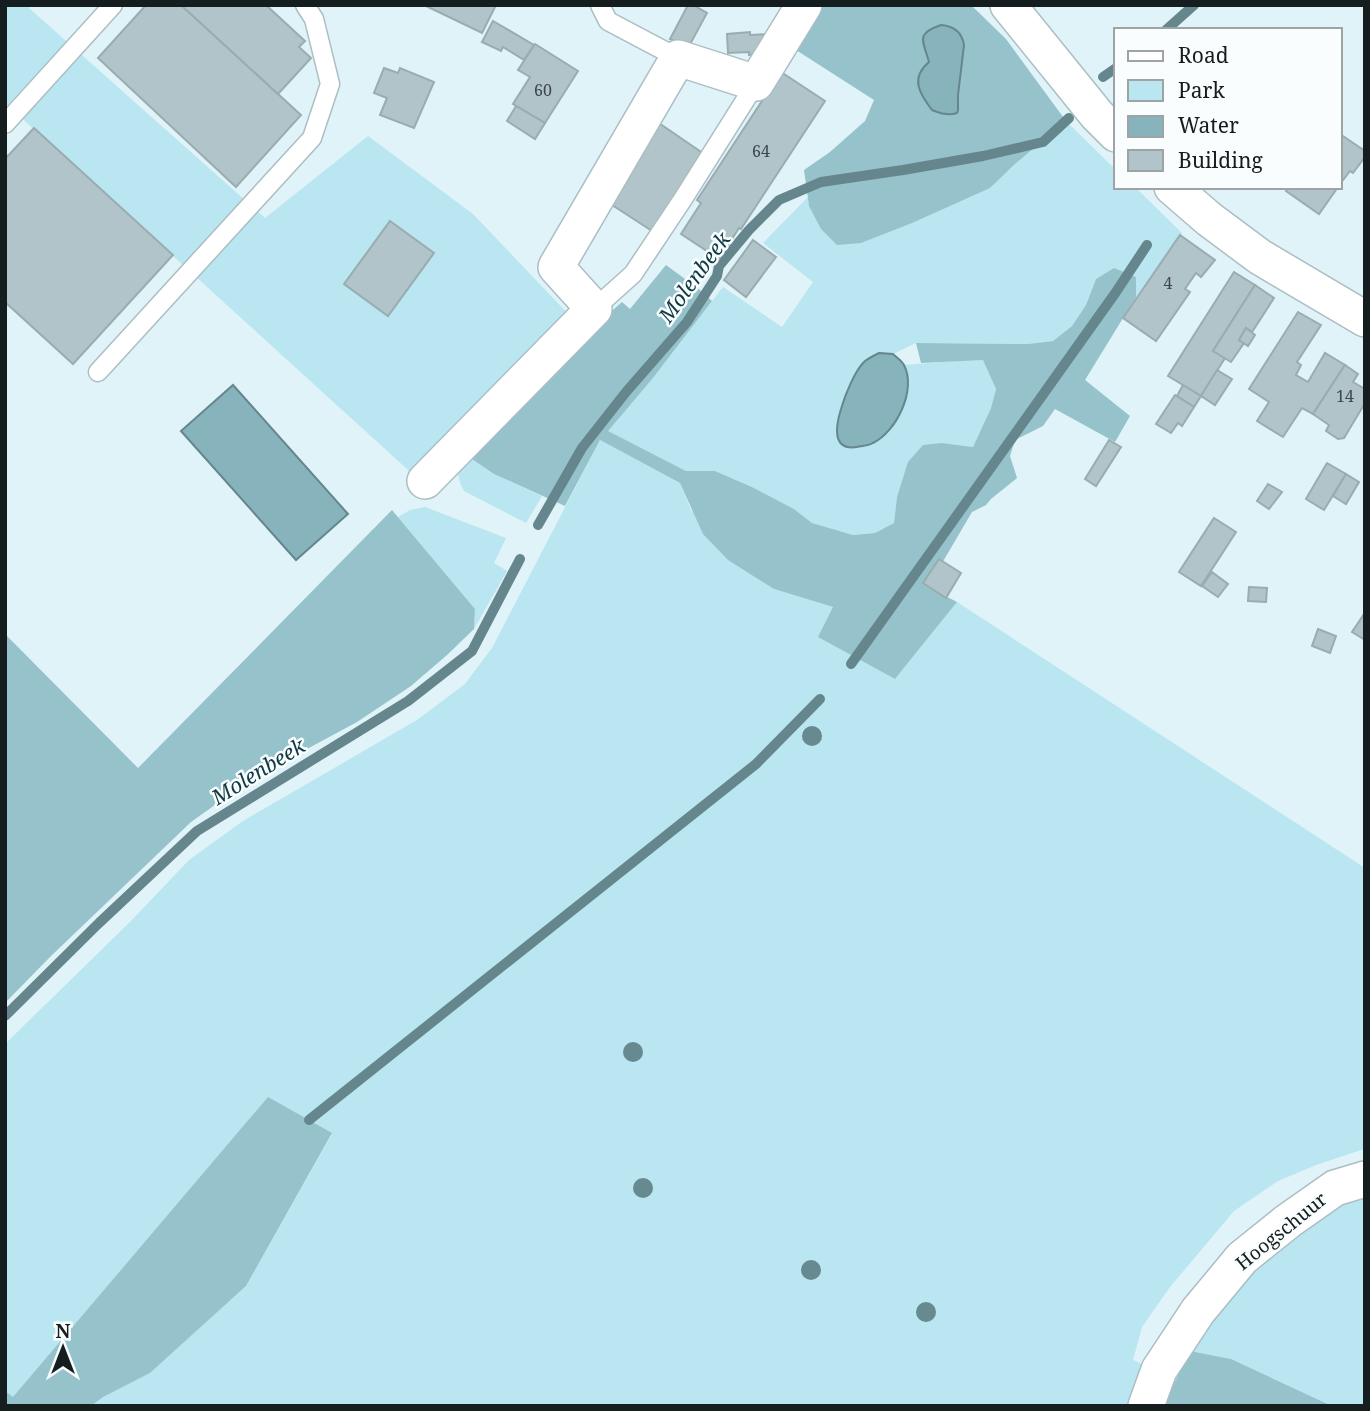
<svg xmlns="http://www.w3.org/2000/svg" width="1370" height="1411" font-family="'Noto Serif',serif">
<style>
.green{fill:#b9e6f0}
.forest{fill:#96c2cc}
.water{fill:#87b3bc;stroke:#65868d;stroke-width:2}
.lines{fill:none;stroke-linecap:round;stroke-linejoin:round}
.stream{stroke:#65868d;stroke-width:10}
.building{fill:#b1c4c9;stroke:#99acb0;stroke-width:2}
.lane-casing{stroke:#abbec3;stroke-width:21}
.street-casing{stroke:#abbec3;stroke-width:38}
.lane{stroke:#fff;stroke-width:18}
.street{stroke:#fff;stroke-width:35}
.tree{fill:#678990}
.labels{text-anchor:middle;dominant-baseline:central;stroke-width:5;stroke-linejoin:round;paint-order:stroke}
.number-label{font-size:16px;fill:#3d474a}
.street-label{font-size:19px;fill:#161d1f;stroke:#f9fdfe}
.water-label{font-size:21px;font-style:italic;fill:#113b43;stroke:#f9fdfe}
</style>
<rect width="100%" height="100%" fill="#dff3f8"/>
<g class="green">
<polygon points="5,5 31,5 29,8 265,218 368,136 473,214 573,319 418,479 5,103"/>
<path d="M1066,121L1116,170V187H1135L1182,233L1136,297V277L1114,269L1096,279L1086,305L1072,326L1053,341L1028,344L916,343L893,354L879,353L852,382L844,399L837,421L849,448C856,447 864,447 871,444C890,437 905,411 907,392C908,383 906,374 904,365L983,359L996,389L991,408L973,447L942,443L897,497L894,523L875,533L853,535L812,523L794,509L752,487L715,471H686L607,431L653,378L723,287L782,327L813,282L763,243L808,197L809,206L990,188L1015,164Z"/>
<polygon points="600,440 680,483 691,510 774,589 833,607 819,637 895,679 957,602 1365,868 1365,1151 1364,1149 1316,1165 1278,1181 1234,1211 1170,1287 1142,1327 1133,1360 1148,1367 1132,1406 91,1406 102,1397 150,1373 246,1286 332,1134 13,1398 5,1391 5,1044 130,922 189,860 243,821 417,720 465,684 492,648"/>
<path d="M463,453L494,474L542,496L526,523L464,491C456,475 457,470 463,453Z"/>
<polygon points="425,507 506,538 494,563 507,571 474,629 475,609 398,517 410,510"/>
<polygon points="1365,1188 1365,1406 1332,1406 1231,1359 1190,1351 1248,1269"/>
</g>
<g class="forest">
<polygon points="818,5 971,5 1006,39 1066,121 1015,164 990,188 912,223 861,243 837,245 821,229 809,206 804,170 830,152 865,121 874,100 796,50"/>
<polygon points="666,265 700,290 712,301 653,378 608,431 686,471 715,471 752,487 794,509 812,523 853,535 875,533 894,523 897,497 908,462 923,445 942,443 973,447 991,408 996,389 983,360 921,363 916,343 1028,344 1053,341 1072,326 1086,305 1096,279 1114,268 1136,277 1136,297 1085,380 1130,416 1115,442 1055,409 1043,426 1015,440 1010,456 1017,478 991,499 986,505 972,512 928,587 957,602 895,679 818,637 833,607 774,589 728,560 703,534 680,483 600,440 565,506 494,474 463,453 572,346 622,302 630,309"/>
<polygon points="392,510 475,609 474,629 447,655 411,686 357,722 307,749 267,768 191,822 51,956 5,1003 5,634 138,768"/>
<polygon points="268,1097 332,1133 246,1286 150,1373 103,1397 91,1406 5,1406 5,1391 13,1397"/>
<polygon points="1190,1351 1231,1359 1332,1406 1163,1406"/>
</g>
<g class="water">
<path d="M941,25C954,26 962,32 964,45L958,95V110L957,113C947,116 940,113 932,110C919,93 910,78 929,62C923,40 915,34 941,25Z"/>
<path d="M879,353L893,354C896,357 902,361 904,365C917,390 896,432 873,443C868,446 862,446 857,447C831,451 836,425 841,409C845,395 855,370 865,361C869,358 875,355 879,353Z"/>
<polygon points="233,385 348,514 296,560 181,431"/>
</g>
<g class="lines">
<g class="stream">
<polyline points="1166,30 1194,5"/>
<polyline points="1103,77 1116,68"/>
<polyline points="538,525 582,448 626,392 687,322 717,276 719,266 749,230 779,200 821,182 903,170 983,156 1043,142 1069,118"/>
<polyline points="851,664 1116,292 1147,245"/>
<polyline points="5,1016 99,923 197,831 408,701 472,651 520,559"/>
<polyline points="309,1120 756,764 820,699"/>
</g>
</g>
<g class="building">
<polygon points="146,5 181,5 301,115 236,187 98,58"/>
<polygon points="181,5 266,5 305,41 299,47 311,58 278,94"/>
<polygon points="424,5 496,5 482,33"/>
<polygon points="688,5 693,5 707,13 688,48 670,39"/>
<polygon points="493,21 534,45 524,60 503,47 501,51 482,42"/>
<polygon points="750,32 750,35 770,34 760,53 749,55 749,52 728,53 727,34"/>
<polygon points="535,44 578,71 545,123 513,104 530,77 518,70"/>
<polygon points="384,68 398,73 400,68 434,82 414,128 380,115 387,98 374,93"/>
<polygon points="781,72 825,101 741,229 739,228 719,259 681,234 701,203 697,200"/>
<polygon points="516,106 545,123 535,139 507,121"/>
<polygon points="656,121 704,154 652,231 609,203 655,132 651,130"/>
<polygon points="34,128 173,255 73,364 5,302 5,159"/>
<polygon points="1340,134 1365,151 1365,157 1353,173 1350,171 1340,184"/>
<polygon points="1289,187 1338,187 1319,214 1286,191"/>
<polygon points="390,221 434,253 388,316 344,284"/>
<polygon points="1180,235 1215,260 1201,277 1196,273 1185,289 1190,292 1156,341 1123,318"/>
<polygon points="753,240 776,257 746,297 724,280"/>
<polygon points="1234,272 1255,285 1213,351 1225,358 1201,396 1168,376"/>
<polygon points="1255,285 1274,298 1252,332 1246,328 1239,340 1244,343 1231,362 1213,351"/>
<polygon points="1298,312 1321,325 1297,362 1301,365 1296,375 1308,382 1325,353 1345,365 1313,414 1302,408 1283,437 1257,421 1269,402 1249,389"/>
<polygon points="1246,328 1255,335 1248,346 1239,340"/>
<polygon points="1345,365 1358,374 1353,382 1365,389 1365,403 1344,438 1338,439 1326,431 1329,425 1313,414"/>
<polygon points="1217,370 1232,379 1215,405 1201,396"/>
<polygon points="1183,385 1201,396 1194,407 1177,396"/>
<polygon points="1175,395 1194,407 1182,426 1178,423 1171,433 1156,424"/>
<polygon points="1109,440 1121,447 1096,486 1085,479"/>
<polygon points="1327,463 1346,474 1324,510 1306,499"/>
<polygon points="1346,474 1359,482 1346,504 1333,496"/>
<polygon points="1268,484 1282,492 1269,509 1257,501"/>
<polygon points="1214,518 1236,532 1201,586 1179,572"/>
<polygon points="939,559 961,573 946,598 923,583"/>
<polygon points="1212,572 1228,584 1218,597 1202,586"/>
<polygon points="1249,587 1267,588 1266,602 1248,601"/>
<polygon points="1364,614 1365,614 1365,640 1352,632"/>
<polygon points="1318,629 1336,636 1330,653 1312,646"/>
</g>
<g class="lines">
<g class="lane-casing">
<g id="lane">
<polyline points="600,5 608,21 678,58"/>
<polyline points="5,124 113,5"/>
<polyline points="594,309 633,274 683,199 756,83"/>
<polyline points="98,372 312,138 330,84 314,19 305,5"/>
</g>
</g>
<g class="street-casing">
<g id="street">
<polyline points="1008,5 1097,115 1116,134"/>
<polyline points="1172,187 1209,219 1260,257 1365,319"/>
<polyline points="425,481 594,309 556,267 678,58 756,83 804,5"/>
<polyline points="1146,1406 1159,1370 1198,1311 1242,1258 1288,1221 1335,1188 1365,1179"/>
</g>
</g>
<use href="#lane" class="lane"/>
<use href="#street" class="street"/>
</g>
<g class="tree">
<circle cx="812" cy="736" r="10"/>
<circle cx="633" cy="1052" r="10"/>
<circle cx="643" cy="1188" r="10"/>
<circle cx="811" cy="1270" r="10"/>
<circle cx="926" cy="1312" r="10"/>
</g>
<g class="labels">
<g class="number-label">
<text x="543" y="90">60</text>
<text x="761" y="151">64</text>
<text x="1168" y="283">4</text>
<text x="1345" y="396">14</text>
</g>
<g class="street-label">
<text transform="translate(1281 1231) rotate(-39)">Hoogschuur</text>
</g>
<g class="water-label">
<text transform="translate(694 277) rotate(-54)">Molenbeek</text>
<text transform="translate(258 771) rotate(-32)">Molenbeek</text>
</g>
</g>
<rect width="1370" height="1411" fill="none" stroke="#161d1f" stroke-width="14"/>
<rect x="1114" y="28" width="228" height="161" fill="#f9fdfe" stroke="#9ea3a5" stroke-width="2"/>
<rect x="1128" y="51" width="35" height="10" fill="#ffffff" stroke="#9ea3a5" stroke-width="2"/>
<text x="1178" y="63" font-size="21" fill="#161d1f">Road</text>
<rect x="1128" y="80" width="35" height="21" fill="#b9e6f0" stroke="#9ea3a5" stroke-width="2"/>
<text x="1178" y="98" font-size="21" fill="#161d1f">Park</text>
<rect x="1128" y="116" width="35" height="21" fill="#87b3bc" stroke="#9ea3a5" stroke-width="2"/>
<text x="1178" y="133" font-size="21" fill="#161d1f">Water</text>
<rect x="1128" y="150" width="35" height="21" fill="#b1c4c9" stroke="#9ea3a5" stroke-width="2"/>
<text x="1178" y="168" font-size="21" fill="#161d1f">Building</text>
<g transform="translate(63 1348)" stroke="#f9fdfe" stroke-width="5" paint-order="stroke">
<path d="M0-5L12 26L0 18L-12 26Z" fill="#161d1f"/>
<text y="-10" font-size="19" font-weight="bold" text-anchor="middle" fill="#161d1f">N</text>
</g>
</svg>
